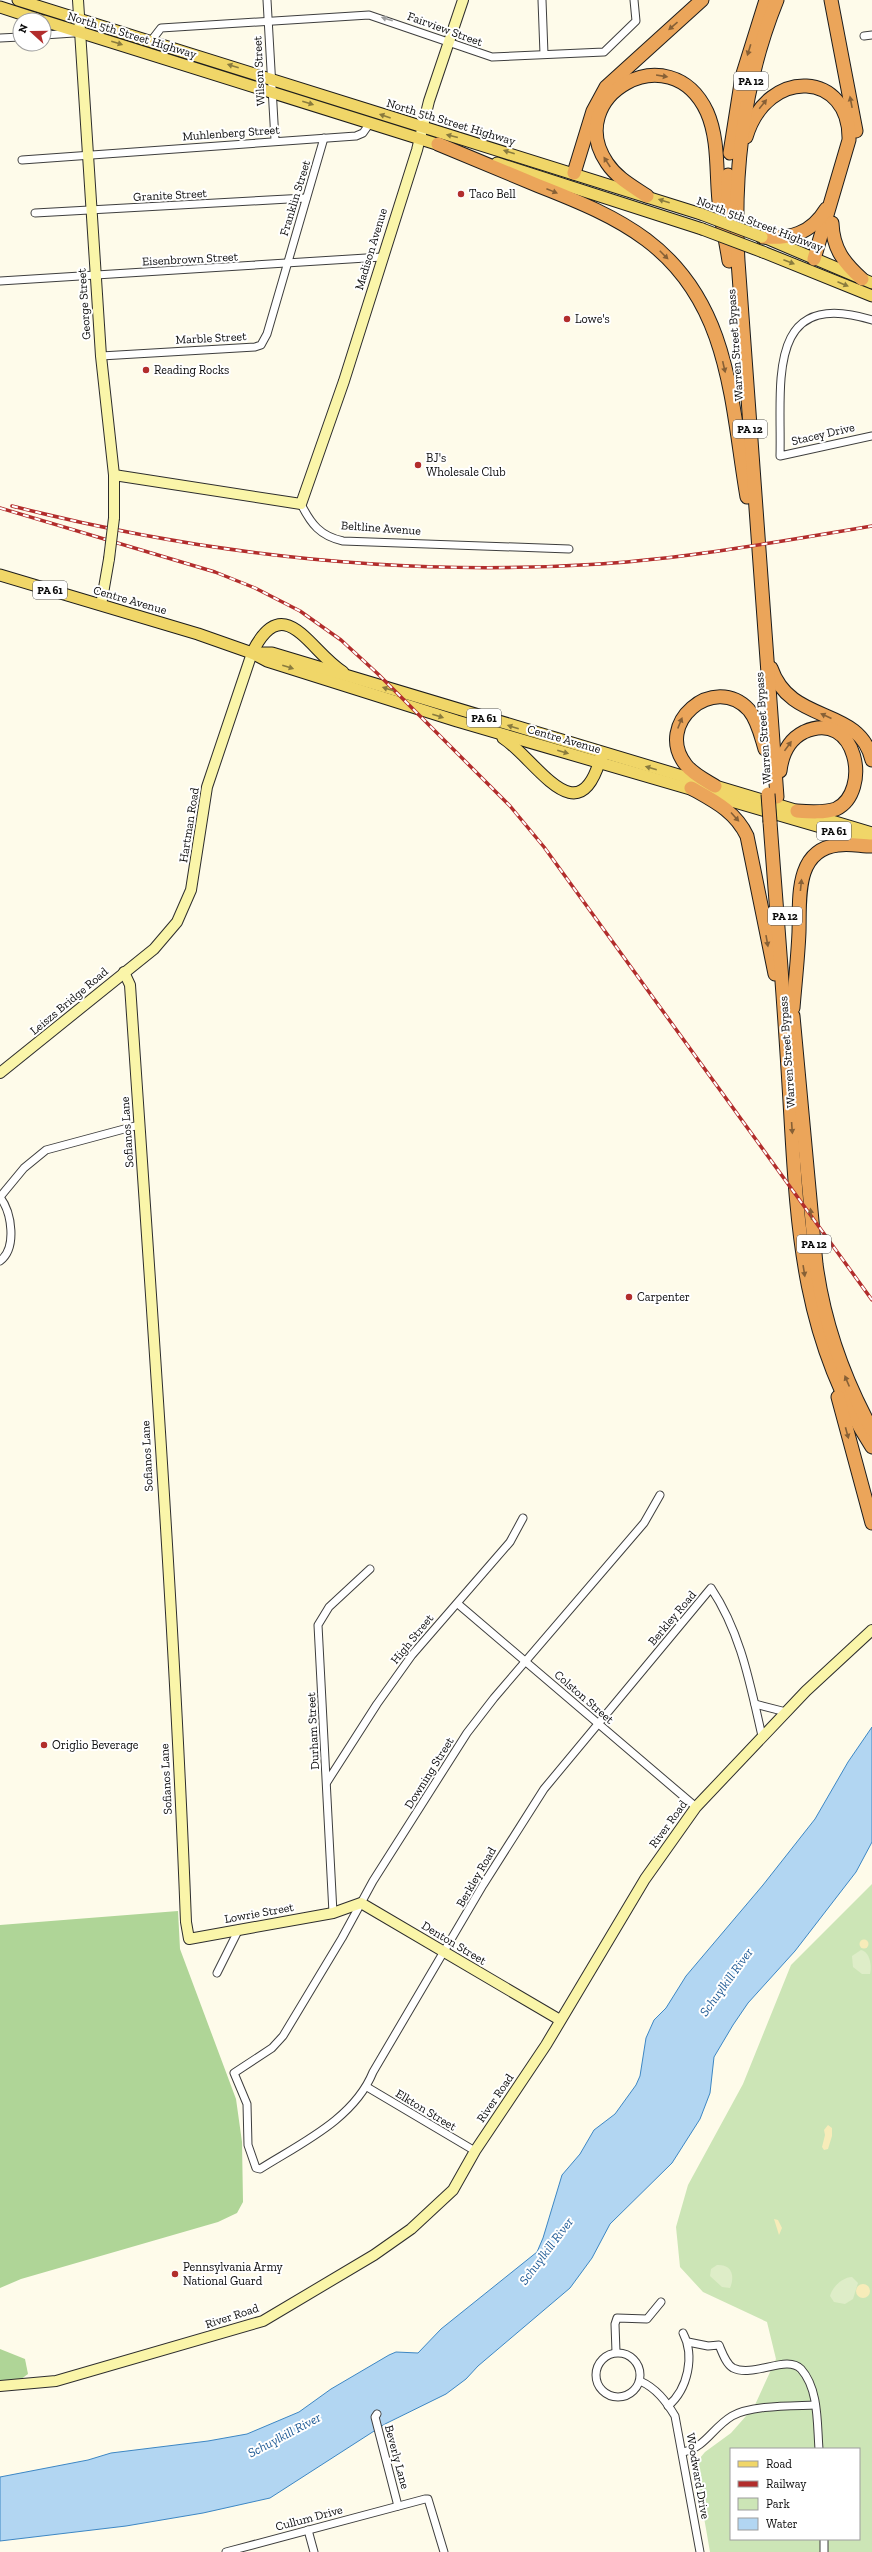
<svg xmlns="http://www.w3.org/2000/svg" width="872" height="2552" font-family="'Zilla Slab',serif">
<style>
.green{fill:#cce5b6;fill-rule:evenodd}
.forest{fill:#afd597}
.sand{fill:#f7ecb9}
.pitch{fill:#deedc8}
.water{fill:#b2d6f2;stroke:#3d87c4}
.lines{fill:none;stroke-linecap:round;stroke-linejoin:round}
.street-casing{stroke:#3e3e3e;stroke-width:9}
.secondary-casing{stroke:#2d2d2d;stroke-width:12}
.primary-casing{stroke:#1c1c1c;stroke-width:13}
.highway-casing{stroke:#1c1c1c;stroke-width:15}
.street{stroke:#fff;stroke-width:7}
.secondary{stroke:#faf5a9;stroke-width:10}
.primary{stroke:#f0d668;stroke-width:11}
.highway{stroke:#eba55a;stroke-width:13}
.rail-casing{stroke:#b22d2c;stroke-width:3.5}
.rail{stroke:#fff;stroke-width:2;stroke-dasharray:6;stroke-linecap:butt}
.secondary-bridge-casing{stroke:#2d2d2d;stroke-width:12;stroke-linecap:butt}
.primary-bridge-casing{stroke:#1c1c1c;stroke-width:13;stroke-linecap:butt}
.highway-bridge-casing{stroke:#1c1c1c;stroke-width:15;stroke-linecap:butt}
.secondary-bridge{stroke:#faf5a9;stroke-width:10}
.primary-bridge{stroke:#f0d668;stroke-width:11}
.highway-bridge{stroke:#eba55a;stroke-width:13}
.oneway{fill:#9d9d9d}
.oneway2{fill:#866036}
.oneway3{fill:#897b3e}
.poi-dot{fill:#b22d2c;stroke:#fff;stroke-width:1.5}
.labels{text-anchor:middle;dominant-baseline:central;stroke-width:4;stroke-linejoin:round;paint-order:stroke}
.shield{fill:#fff;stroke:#545454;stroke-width:1}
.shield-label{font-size:11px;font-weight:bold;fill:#0b0b0b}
.street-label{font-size:12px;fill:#0b0b0b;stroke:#fff}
.poi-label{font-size:12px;fill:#0b0b0b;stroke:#fff;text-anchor:start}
.water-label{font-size:13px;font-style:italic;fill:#1d5994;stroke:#fff}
</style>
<rect width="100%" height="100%" fill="#fefbea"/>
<path class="green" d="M872,1884V2552H710L697,2477L700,2458L705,2452L731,2433L754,2407L776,2359L767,2322L703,2292L680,2267L676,2227L688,2185L743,2084L791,1965ZM731,2449H859V2539H731Z"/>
<g class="forest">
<polygon points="178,1911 180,1949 236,2099 242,2142 243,2202 237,2213 218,2222 21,2279 0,2288 0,1925"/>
<polygon points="0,2349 25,2359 28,2374 17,2382 0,2384"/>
</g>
<g class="sand">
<circle cx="864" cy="1944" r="4.5"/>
<polygon points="828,2125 832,2128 832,2136 828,2149 824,2150 822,2147 825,2135 824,2130"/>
<polygon points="774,2219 778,2220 782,2228 779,2235"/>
<circle cx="863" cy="2291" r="7"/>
</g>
<g class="pitch">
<path d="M861,1950C870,1952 872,1966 870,1974H862L853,1967L852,1956Z"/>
<path d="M717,2265C732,2264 735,2276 730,2288L722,2287L710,2276L711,2269Z"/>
<path d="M852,2277L858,2283L853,2299L845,2304L834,2302L830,2296C832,2287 843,2277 852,2277Z"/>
</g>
<polygon class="water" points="872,1727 872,1842 856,1872 795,1951 748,2003 733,2025 714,2057 710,2093 700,2119 672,2163 610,2224 592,2258 570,2288 478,2366 466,2379 446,2394 385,2424 270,2498 203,2513 126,2526 0,2541 0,2477 88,2460 111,2453 208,2441 247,2434 299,2412 331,2389 389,2355 396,2352 418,2353 441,2329 537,2252 543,2238 562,2175 580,2154 594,2130 615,2114 636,2085 640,2076 646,2038 654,2020 666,2008 686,1976 763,1885 815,1819 848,1762"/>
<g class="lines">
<g class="street-casing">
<g id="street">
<polyline points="267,0 275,140"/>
<polyline points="542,0 544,54"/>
<polyline points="44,35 74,33"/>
<polyline points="864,36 872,35"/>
<polyline points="0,38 20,37"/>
<polyline points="151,41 161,28 369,15 492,57 604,52 636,21 634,0"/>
<polyline points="22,160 356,136 363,133 370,123"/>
<polyline points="35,213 306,198"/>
<polyline points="0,281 382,257"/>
<path d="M872,320C764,286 782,386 780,456L872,436"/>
<polyline points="101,356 255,347 261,345 267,334 324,138"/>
<path d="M301,504C311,524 320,536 343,541L569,549"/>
<polyline points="0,1197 24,1168 46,1150 139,1125"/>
<path d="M0,1197C12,1213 17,1248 0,1261"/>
<path d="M660,1495L644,1523L494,1698L467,1733L373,1881L342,1938L283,2036L272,2048L234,2073L247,2104L248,2145L256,2168L260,2169C301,2143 354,2119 373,2072L483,1885L544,1789L711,1588C741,1633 750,1684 762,1736"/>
<polyline points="458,1604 696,1807"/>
<polyline points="755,1704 786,1712"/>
<polyline points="327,1782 377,1704 412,1655 510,1542 523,1518"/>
<polyline points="333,1913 318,1625 329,1607 370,1569"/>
<polyline points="217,1973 239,1929"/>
<polyline points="367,2087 475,2151"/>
<path d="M688,2342L708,2346L719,2345C722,2352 726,2364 733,2368C754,2378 787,2354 801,2369C819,2389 817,2424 819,2449"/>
<polyline points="616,2352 615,2324 617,2318 647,2319 661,2302"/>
<circle cx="618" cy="2375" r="22"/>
<path d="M640,2381C656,2388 666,2401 675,2416L700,2552"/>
<path d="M668,2406C688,2389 695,2356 683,2333"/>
<polyline points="377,2414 375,2417 398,2506"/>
<path d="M683,2452C706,2447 712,2428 732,2416C751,2405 792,2406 815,2405"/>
<polyline points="308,2530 314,2552"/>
<polyline points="824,2539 824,2552"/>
<polyline points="226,2552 425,2499 428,2499 444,2552"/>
</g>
</g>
<g class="secondary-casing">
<g id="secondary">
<polyline points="78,0 101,356 114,475 114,518"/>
<polyline points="114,475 301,504 344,381 417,150 429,101 463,0"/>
<polyline points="101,605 109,559"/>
<path d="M124,972L130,985C151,1297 174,1609 186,1922L189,1939L333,1913L361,1903L560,2020"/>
<polyline points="0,1073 154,949 177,922 191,890 207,787 252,653"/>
<polyline points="0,2386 56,2381 263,2321 374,2255 411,2229 453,2190 475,2151 546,2045 645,1879 696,1807 806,1691 872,1630"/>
</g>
</g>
<g class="primary-casing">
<g id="primary">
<polyline points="18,0 701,214"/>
<polyline points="0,7 40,20"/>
<polyline points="44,21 446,147"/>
<polyline points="497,163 702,229"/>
<polyline points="766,238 872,283"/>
<polyline points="763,252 872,296"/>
<polyline points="0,575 198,634 252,653 267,661 457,721 872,842"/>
<path d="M252,653C284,588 310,652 343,672"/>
<polyline points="254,653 272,653 872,833"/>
<path d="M503,738C536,759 579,839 601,756"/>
</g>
</g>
<g class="highway-casing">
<g id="highway">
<polyline points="831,0 856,131"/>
<path d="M746,137C768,65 851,72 849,140L814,259"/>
<path d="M438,144C471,158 505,172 539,186C621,218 684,247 716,337C734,388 738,445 747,497"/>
<polyline points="730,153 742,77 766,0"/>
<polyline points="574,173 593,111 606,87 702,0"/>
<path d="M647,196C632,186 617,178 607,163C562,97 670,33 707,112C719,139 716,172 719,201C721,221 726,241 729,261"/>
<polyline points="727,221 728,175"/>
<path d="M832,223C833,249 844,263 862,279"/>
<path d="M762,237C790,239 811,234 826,209"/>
<path d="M771,668C791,726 859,705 872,760"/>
<path d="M780,771C782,754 788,740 804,732C857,708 872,792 836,809C824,813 810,812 797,811"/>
<path d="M715,786C705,780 693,774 686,765C653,724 714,672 749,710C758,721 761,736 765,749"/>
<path d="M691,788C714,801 735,811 747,836L775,974"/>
<path d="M777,797L738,261C733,171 743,84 777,0"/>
<path d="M770,822C776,904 783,987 788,1069C797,1205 795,1328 872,1447"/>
<path d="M793,1008C795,983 798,957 799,932C800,900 794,850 838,845C849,843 861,846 872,846"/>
<path d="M793,1016L816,1264C824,1324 843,1377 872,1430"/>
<polyline points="838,1397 872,1523"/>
</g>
</g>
<use href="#street" class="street"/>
<use href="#secondary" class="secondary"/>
<use href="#primary" class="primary"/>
<use href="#highway" class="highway"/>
<g class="rail-casing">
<g id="rail">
<path d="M12,506C204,555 401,577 600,564C691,558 782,541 872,526"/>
<polyline points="0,508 215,572 255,588 300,611 341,640 378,674 510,806 544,847 872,1300"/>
</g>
</g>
<use href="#rail" class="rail"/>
<g class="secondary-bridge-casing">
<polyline id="secondary-bridge" points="109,559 114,518"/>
</g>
<g class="primary-bridge-casing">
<g id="primary-bridge">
<polyline points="701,214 762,237"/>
<polyline points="702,229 763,252"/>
</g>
</g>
<g class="highway-bridge-casing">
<polyline id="highway-bridge" points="768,794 770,822"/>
</g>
<use href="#secondary-bridge" class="secondary-bridge"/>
<use href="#primary-bridge" class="primary-bridge"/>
<use href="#highway-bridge" class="highway-bridge"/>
</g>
<defs><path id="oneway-solid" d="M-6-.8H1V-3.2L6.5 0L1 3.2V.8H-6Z"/></defs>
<use class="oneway" href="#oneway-solid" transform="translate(387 19) rotate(-162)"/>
<g class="oneway2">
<use href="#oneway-solid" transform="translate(673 26) rotate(139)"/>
<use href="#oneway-solid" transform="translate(749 50) rotate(107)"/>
<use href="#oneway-solid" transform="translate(662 76) rotate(9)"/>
<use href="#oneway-solid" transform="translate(851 102) rotate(-101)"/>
<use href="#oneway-solid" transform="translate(763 104) rotate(-51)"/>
<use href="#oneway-solid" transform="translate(607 162) rotate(-123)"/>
<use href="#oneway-solid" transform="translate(552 191) rotate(22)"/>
<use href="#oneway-solid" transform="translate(664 255) rotate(45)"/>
<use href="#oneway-solid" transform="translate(724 367) rotate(77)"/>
<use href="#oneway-solid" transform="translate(826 716) rotate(-156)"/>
<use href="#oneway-solid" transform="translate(680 723) rotate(-68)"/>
<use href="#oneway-solid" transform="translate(788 746) rotate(-54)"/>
<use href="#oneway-solid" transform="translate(735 817) rotate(48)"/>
<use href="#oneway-solid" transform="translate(801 885) rotate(-84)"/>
<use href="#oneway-solid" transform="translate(767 941) rotate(80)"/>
<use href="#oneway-solid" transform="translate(792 1128) rotate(86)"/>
<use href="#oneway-solid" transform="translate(811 1214) rotate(-96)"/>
<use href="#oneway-solid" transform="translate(804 1271) rotate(81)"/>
<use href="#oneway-solid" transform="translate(847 1381) rotate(-113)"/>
<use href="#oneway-solid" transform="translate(847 1433) rotate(75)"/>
</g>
<g class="oneway3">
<use href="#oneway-solid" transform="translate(117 43) rotate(17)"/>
<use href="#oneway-solid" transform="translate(233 66) rotate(-162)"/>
<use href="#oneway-solid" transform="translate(308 103) rotate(17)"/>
<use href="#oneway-solid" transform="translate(385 116) rotate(-161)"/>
<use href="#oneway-solid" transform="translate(452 136) rotate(-166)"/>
<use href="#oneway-solid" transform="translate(509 152) rotate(-163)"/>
<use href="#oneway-solid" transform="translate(664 201) rotate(-162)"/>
<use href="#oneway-solid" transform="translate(789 262) rotate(21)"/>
<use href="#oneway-solid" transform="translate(843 284) rotate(23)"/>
<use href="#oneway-solid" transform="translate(288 667) rotate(17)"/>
<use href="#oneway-solid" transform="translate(388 689) rotate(-163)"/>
<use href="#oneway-solid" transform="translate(438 716) rotate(18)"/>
<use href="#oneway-solid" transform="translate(513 727) rotate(-163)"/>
<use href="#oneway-solid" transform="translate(563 752) rotate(16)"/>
<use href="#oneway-solid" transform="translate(651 768) rotate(-164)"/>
</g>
<g class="poi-dot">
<circle cx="461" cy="194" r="4"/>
<circle cx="567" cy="319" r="4"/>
<circle cx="146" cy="370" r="4"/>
<circle cx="418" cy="465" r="4"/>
<circle cx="629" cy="1297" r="4"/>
<circle cx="44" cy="1745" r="4"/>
<circle cx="175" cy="2274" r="4"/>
</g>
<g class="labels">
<g class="shield">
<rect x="734" y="72" width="34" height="18" rx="3"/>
<rect x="733" y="420" width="34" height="18" rx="3"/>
<rect x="33" y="581" width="34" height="18" rx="3"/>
<rect x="467" y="709" width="34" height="18" rx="3"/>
<rect x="817" y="822" width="34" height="18" rx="3"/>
<rect x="768" y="907" width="34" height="18" rx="3"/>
<rect x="797" y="1235" width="34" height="18" rx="3"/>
</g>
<g class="shield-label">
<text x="751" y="81">PA 12</text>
<text x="750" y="429">PA 12</text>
<text x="50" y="590">PA 61</text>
<text x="484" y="718">PA 61</text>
<text x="834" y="831">PA 61</text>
<text x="785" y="916">PA 12</text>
<text x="814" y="1244">PA 12</text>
</g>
<g class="street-label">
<text transform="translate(445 29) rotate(20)">Fairview Street</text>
<text transform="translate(132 35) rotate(17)">North 5th Street Highway</text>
<text transform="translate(259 71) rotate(-93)">Wilson Street</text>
<text transform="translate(451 122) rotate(17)">North 5th Street Highway</text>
<text transform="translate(231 133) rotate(-4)">Muhlenberg Street</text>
<text transform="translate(170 195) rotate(-3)">Granite Street</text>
<text transform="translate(295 198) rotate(-73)">Franklin Street</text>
<text transform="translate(760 224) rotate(21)">North 5th Street Highway</text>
<text transform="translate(371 249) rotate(-73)">Madison Avenue</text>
<text transform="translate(190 259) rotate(-3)">Eisenbrown Street</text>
<text transform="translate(84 304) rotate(-94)">George Street</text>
<text transform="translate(211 338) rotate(-3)">Marble Street</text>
<text transform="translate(735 345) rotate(-94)">Warren Street Bypass</text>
<text transform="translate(823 434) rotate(-13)">Stacey Drive</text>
<text transform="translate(381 528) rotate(4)">Beltline Avenue</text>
<text transform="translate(130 600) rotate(16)">Centre Avenue</text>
<text transform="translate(763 728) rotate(-94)">Warren Street Bypass</text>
<text transform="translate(564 739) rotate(16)">Centre Avenue</text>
<text transform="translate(189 825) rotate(-81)">Hartman Road</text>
<text transform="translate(69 1001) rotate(-40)">Leiszs Bridge Road</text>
<text transform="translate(787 1052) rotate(-94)">Warren Street Bypass</text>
<text transform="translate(127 1132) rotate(-94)">Sofianos Lane</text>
<text transform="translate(147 1456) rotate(-93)">Sofianos Lane</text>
<text transform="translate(672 1618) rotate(-50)">Berkley Road</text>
<text transform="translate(412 1639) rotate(-51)">High Street</text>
<text transform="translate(584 1697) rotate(41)">Colston Street</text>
<text transform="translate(313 1731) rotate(-93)">Durham Street</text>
<text transform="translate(429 1773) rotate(-58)">Downing Street</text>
<text transform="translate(166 1779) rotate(-93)">Sofianos Lane</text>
<text transform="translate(668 1824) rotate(-54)">River Road</text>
<text transform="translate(476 1877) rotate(-60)">Berkley Road</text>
<text transform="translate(259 1913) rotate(-10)">Lowrie Street</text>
<text transform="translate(454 1943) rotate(31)">Denton Street</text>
<text transform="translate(495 2098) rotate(-56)">River Road</text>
<text transform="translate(426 2110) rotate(31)">Elkton Street</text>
<text transform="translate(232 2316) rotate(-18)">River Road</text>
<text transform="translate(397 2457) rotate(75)">Beverly Lane</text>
<text transform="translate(698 2476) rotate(80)">Woodward Drive</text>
<text transform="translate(309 2518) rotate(-15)">Cullum Drive</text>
</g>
<g class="poi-label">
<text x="469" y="194">Taco Bell</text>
<text x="575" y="319">Lowe's</text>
<text x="154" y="370">Reading Rocks</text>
<text x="426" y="458">BJ's<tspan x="426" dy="14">Wholesale Club</tspan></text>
<text x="637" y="1297">Carpenter</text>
<text x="52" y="1745">Origlio Beverage</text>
<text x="183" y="2267">Pennsylvania Army<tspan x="183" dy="14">National Guard</tspan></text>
</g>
<g class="water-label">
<text transform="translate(726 1982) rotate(-54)">Schuylkill River</text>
<text transform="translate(546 2251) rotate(-53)">Schuylkill River</text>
<text transform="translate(284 2435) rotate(-28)">Schuylkill River</text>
</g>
</g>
<rect x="730" y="2448" width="130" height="92" fill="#ffffff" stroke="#9d9d9d"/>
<rect x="738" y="2461" width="20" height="6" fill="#f0d668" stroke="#9d9d9d"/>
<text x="766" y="2468" font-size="12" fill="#0b0b0b">Road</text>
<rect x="738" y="2481" width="20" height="6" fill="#b22d2c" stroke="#9d9d9d"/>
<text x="766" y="2488" font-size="12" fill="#0b0b0b">Railway</text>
<rect x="738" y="2498" width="20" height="12" fill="#cce5b6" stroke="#9d9d9d"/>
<text x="766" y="2508" font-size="12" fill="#0b0b0b">Park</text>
<rect x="738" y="2518" width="20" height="12" fill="#b2d6f2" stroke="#9d9d9d"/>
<text x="766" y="2528" font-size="12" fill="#0b0b0b">Water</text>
<g transform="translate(32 32) rotate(291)"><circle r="19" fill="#ffffff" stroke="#9d9d9d"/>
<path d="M0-3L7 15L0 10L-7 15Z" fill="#b22d2c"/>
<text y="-6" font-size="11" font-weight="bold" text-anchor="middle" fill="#0b0b0b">N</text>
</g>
</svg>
